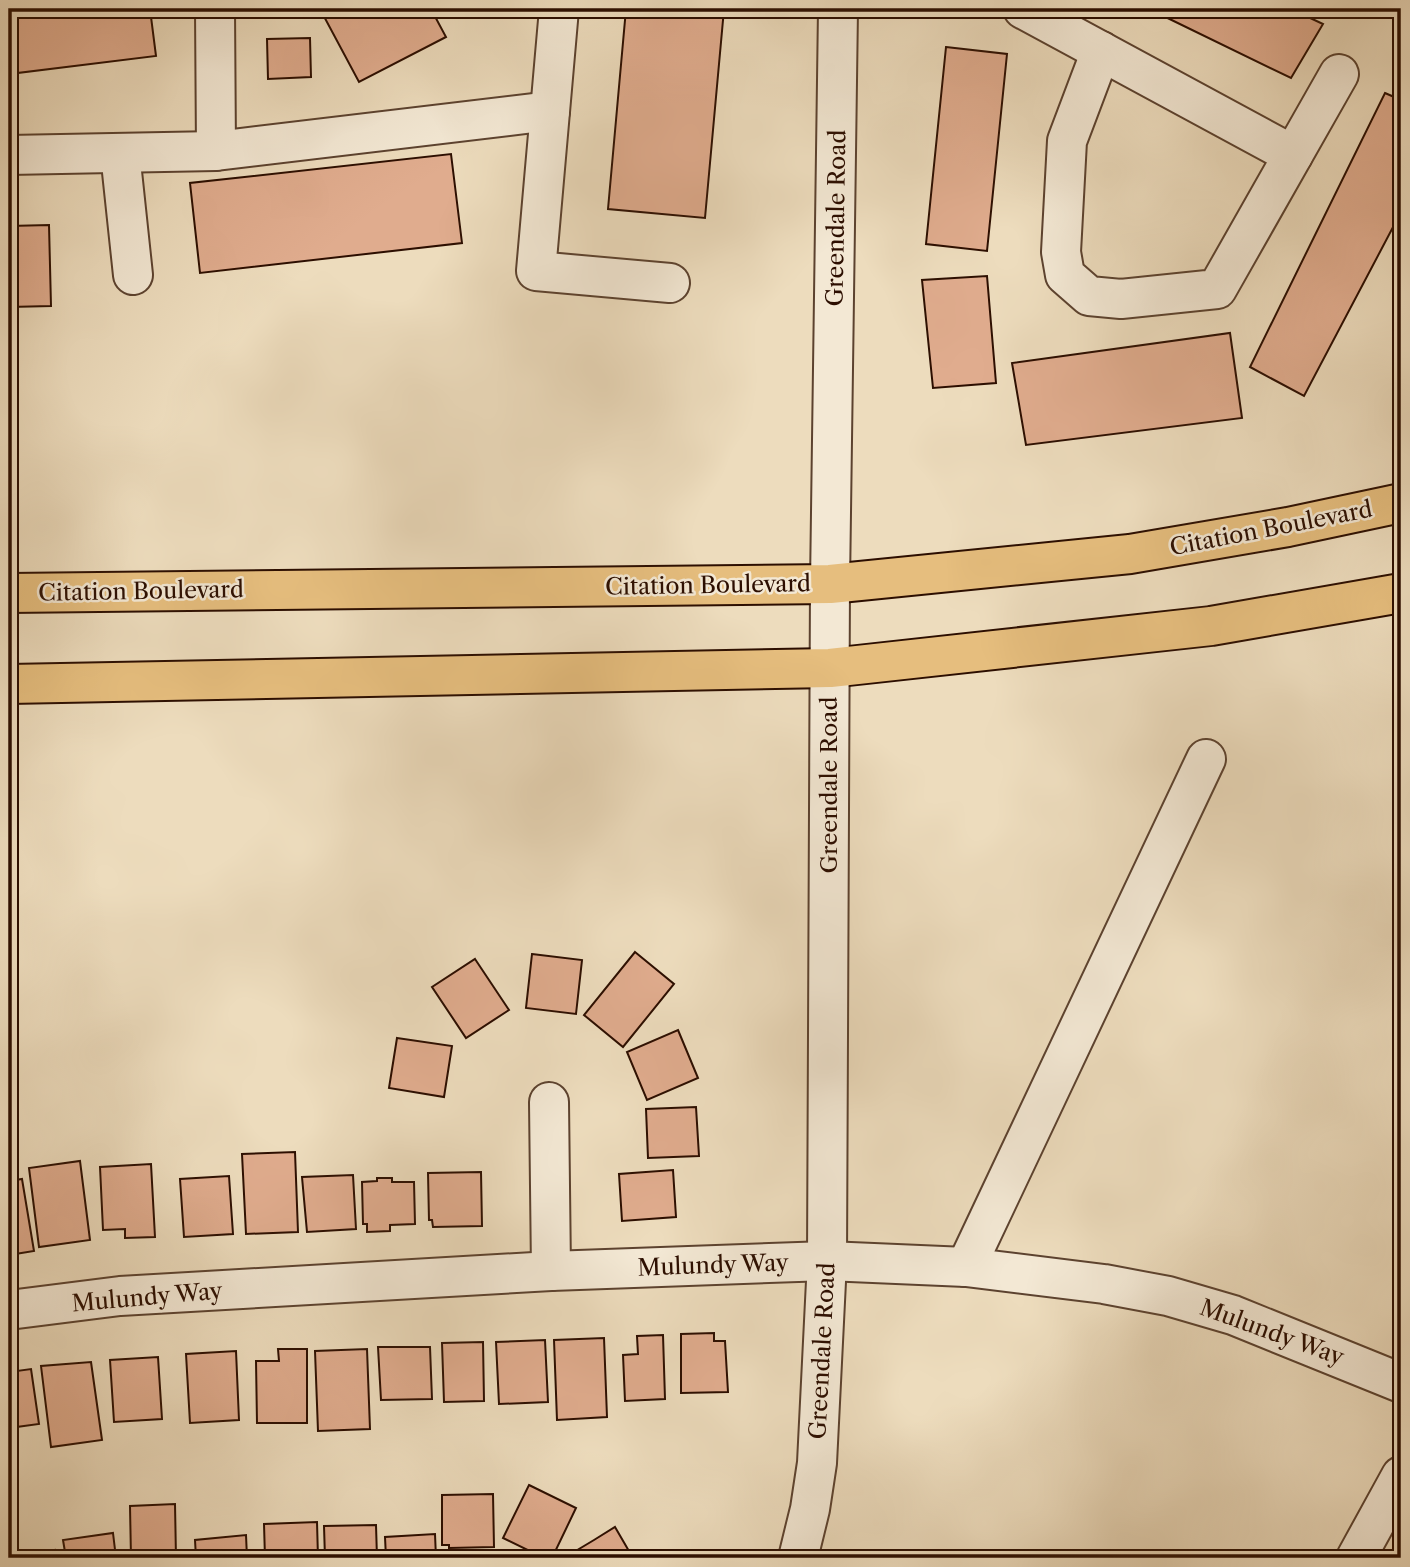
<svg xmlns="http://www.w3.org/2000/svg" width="1410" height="1567" font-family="'Libre Caslon Text',serif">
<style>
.building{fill:#e0ac8e;stroke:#2c0e00;stroke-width:2}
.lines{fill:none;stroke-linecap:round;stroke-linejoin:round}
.minor-casing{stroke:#5c422f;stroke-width:42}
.major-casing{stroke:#2c0e00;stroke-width:42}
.minor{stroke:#f3e8d4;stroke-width:38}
.major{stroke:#e6be7e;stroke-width:38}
.labels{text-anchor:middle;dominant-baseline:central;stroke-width:5;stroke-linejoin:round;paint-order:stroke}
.street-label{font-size:23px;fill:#2c0e00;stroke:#f3e8d4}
</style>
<rect width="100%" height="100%" fill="#eddcbd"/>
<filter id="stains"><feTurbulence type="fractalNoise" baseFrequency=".00286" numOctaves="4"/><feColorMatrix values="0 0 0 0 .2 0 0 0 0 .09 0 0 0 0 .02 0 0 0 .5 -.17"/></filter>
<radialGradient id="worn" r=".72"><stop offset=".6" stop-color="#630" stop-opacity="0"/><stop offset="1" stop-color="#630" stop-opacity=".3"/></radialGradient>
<g class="building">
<polygon points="9,9 150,9 156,56 9,74"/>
<polygon points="320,9 431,9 446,37 359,82"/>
<polygon points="626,9 724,9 705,218 608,209"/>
<polygon points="1149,9 1291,9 1323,24 1291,78"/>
<polygon points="310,38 311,77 268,79 267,39"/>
<polygon points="946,47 1007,54 987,251 926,244"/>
<polygon points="1385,93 1401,100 1401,212 1304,396 1250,367"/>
<polygon points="451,154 462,243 200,273 190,183"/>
<polygon points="49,225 51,306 9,307 9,226"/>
<polygon points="987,276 996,383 933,388 922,280"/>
<polygon points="1230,333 1242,418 1026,445 1012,363"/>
<polygon points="635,952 674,984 623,1047 584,1015"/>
<polygon points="532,954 582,960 576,1014 526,1008"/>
<polygon points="475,959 509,1010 466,1038 432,987"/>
<polygon points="678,1030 698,1078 647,1100 627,1052"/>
<polygon points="397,1038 452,1046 444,1097 389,1088"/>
<polygon points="696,1107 699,1156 648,1158 646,1109"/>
<polygon points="295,1152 298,1232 246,1234 242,1154"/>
<polygon points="80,1161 90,1240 39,1247 29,1168"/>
<polygon points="151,1164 155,1237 125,1238 125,1229 103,1230 100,1167"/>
<polygon points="673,1170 676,1217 622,1221 619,1174"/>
<polygon points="481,1172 482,1226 433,1227 432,1220 429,1220 428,1173"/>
<polygon points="353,1175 356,1229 307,1232 302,1177"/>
<polygon points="229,1176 233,1234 184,1237 180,1179"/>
<polygon points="377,1178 392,1178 392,1182 414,1182 415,1224 390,1225 390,1231 367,1232 367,1224 363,1224 362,1182 377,1181"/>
<polygon points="22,1179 34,1251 9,1255 9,1181"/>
<polygon points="714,1333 714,1341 725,1341 728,1392 681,1393 681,1334"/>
<polygon points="663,1335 665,1399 625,1401 623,1355 638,1354 637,1336"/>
<polygon points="604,1338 607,1417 557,1420 554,1340"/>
<polygon points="545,1340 548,1402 499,1404 496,1342"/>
<polygon points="483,1342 484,1401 444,1402 442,1343"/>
<polygon points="378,1347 430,1347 432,1399 381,1400"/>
<polygon points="278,1349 307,1349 307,1423 257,1423 256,1361 279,1361"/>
<polygon points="367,1349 370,1429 318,1431 315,1351"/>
<polygon points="236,1351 239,1420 190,1423 186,1354"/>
<polygon points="158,1357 162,1419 114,1422 110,1360"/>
<polygon points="91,1362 102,1440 51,1447 41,1366"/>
<polygon points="31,1369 39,1424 9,1428 9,1372"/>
<polygon points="529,1485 576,1508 552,1558 544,1558 503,1538"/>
<polygon points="493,1494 494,1547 449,1548 449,1545 442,1545 442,1495"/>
<polygon points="175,1504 176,1558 131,1558 130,1506"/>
<polygon points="317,1522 318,1558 265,1558 264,1524"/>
<polygon points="376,1525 377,1558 325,1558 324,1526"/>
<polygon points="615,1527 633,1558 564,1558 594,1540"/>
<polygon points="113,1533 116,1558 66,1558 63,1540"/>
<polygon points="435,1534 436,1558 386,1558 385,1537"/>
<polygon points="246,1535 247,1558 196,1558 195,1540"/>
<polygon points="55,1550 56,1558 9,1558 9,1557"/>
</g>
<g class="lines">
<g class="minor-casing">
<g id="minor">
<polyline points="215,9 216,151"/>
<polyline points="559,9 536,271 670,283"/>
<polyline points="1023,9 1293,155"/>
<polyline points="1101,51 1067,141 1061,252 1065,275 1089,296 1121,299 1217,289 1339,74"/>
<polyline points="120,153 133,275"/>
<polyline points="9,155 216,151 550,111"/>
<polyline points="549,1102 551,1271"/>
<polyline points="966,1267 1206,759"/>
<polyline points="9,1310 120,1296 551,1271 827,1261 966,1267 1104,1284 1168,1296 1233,1315 1401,1383"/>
<polyline points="798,1558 810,1509 817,1463 827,1261 830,584 838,9"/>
<polyline points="1356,1558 1401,1476"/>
</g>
</g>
<g class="major-casing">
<g id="major">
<polyline points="9,593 830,584 1130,554 1288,527 1401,503"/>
<polyline points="9,684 830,668 1211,626 1401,593"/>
</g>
</g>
<use href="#minor" class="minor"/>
<use href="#major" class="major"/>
</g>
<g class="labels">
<g class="street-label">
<text transform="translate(836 218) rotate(-89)">Greendale Road</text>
<text transform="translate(1271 528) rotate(-11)">Citation Boulevard</text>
<text transform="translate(708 585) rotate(-1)">Citation Boulevard</text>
<text transform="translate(141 591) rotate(-1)">Citation Boulevard</text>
<text transform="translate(829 785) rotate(-90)">Greendale Road</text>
<text transform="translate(713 1265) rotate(-2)">Mulundy Way</text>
<text transform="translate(147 1297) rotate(-5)">Mulundy Way</text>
<text transform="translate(1272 1332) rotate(20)">Mulundy Way</text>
<text transform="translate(822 1351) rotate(-87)">Greendale Road</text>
</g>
</g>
<rect width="1410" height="1567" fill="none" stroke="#eddcbd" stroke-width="35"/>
<rect x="10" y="10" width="1389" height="1546" fill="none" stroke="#2c0e00" stroke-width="3.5"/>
<rect x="18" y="18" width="1375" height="1532" fill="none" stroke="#2c0e00" stroke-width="2"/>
<rect width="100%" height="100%" filter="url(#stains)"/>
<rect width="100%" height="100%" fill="url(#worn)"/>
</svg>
